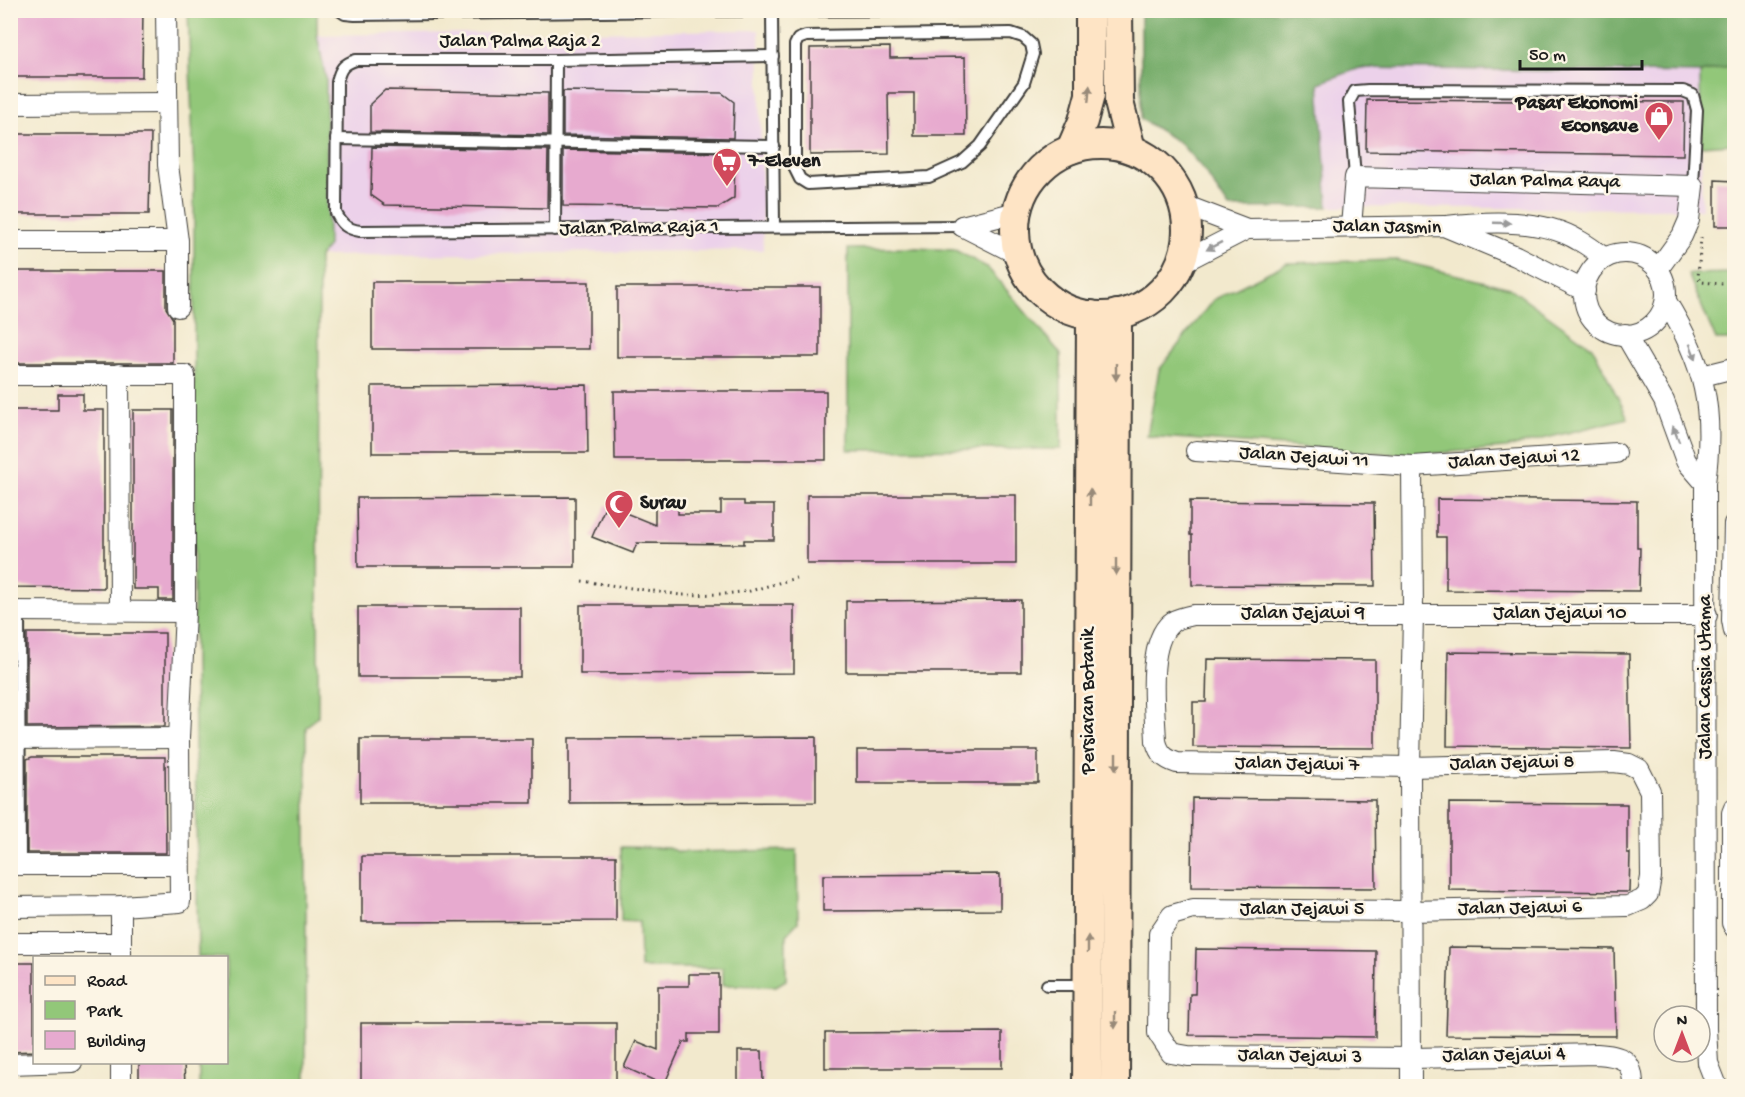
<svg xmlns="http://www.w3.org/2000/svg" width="1745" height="1097" font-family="'Gochi Hand',sans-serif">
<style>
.built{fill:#ecd1ea}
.green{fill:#92c779;stroke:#57724a;stroke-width:1.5}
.forest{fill:#75ac69;stroke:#486442;stroke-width:1.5}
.building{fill:#e7aacf}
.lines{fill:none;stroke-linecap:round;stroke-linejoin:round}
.lane-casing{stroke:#3c3b37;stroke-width:14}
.street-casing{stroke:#3c3b37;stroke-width:22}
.secondary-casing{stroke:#3c3b37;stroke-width:32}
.path{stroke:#3c3b37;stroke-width:3;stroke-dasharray:1.5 4.5;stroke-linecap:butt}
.lane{stroke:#fff;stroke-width:10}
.street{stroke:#fff;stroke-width:20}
.secondary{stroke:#fee4c5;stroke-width:28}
.oneway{fill:#988a79}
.oneway2{fill:#999}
.labels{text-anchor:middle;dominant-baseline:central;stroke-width:5;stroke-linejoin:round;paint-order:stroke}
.street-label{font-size:20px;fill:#1c1c1c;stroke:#fcf5e5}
.poi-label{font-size:20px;font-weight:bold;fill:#1c1c1c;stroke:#fcf5e5;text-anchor:start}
</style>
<rect width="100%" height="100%" fill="#fcf5e5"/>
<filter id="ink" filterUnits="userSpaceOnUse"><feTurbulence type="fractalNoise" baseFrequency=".0167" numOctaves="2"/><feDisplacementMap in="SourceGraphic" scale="12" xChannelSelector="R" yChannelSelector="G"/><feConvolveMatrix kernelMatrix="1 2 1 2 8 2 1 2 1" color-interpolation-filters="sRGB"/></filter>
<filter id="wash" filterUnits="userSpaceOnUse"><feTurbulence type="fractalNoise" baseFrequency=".008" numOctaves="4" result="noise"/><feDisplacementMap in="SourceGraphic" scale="24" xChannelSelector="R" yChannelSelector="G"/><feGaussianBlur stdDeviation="1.35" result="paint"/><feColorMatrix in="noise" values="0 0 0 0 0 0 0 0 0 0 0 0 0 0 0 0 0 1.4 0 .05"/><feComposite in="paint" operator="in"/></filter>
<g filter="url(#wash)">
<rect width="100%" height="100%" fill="#f2e9cd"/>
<g class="built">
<polygon points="759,30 763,250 319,256 328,246 326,79 317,35"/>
<polygon points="1360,68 1700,73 1702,209 1328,207 1319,82"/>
</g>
<g class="green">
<polygon points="188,11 317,11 317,35 326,79 328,246 319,257 318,716 306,727 306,1086 199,1086 199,1063 226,1062 226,958 198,957 194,664 194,175"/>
<polygon points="1734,66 1734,144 1701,146 1700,73"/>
<polygon points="917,248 955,250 987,267 1061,354 1061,449 848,450 848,249"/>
<polygon points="1397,260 1510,288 1593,348 1628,418 1506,448 1409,455 1147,436 1159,370 1213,300 1287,263"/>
<polygon points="1734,273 1734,340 1716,340 1688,274"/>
<polygon points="621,847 668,848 679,852 797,850 798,922 786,935 786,980 776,986 723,985 723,968 640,968 639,922 621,921"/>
</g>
<polygon class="forest" points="1141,11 1734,11 1734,66 1700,73 1360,68 1319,83 1328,207 1229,208 1203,169 1180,143 1141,119"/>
<g id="blocks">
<g class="building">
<polygon points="10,10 143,10 142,77 10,77"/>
<polygon points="890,47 890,58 965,57 966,136 914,136 914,93 888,93 889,154 810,155 810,48"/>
<polygon points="385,90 548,93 548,135 370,132 370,104"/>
<polygon points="563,91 722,93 734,102 733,138 563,135"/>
<polygon points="1367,100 1684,102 1683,155 1366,151"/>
<polygon points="10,134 151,134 149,214 10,214"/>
<polygon points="372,147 548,150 547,208 385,205 371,195"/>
<polygon points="563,150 733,153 735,155 734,198 718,208 563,206"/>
<polygon points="1715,180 1734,181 1734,226 1715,226"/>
<polygon points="10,271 166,271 166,308 173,319 173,363 10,363"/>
<rect x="372" y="282" width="217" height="67"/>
<rect x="617" y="287" width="203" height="70"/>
<polygon points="587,385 588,453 372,453 372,386"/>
<polygon points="614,391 826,391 826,460 615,460"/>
<polygon points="58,394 83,394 83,410 104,410 104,588 10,587 10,410 58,410"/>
<polygon points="133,410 173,410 173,600 159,600 159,589 133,589"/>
<rect x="807" y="495" width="209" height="69"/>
<polygon points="575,497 575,567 358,567 357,498"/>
<polygon points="1437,499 1637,501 1637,548 1640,548 1639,591 1446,590 1446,537 1437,537"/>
<polygon points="655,501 678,501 678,514 721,514 721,501 744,501 744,505 774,505 774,540 744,540 744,544 637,543 633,553 592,537 606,505 655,525"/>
<polygon points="1190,501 1374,503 1375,586 1192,585 1192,535 1190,535"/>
<polygon points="1021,600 1021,672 846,672 846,601"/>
<polygon points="580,605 794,605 794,673 580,674"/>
<rect x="358" y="607" width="162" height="70"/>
<rect x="10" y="633" width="2" height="94"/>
<polygon points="27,633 165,633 165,726 27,727"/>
<polygon points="1448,652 1629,654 1631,748 1447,746"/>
<polygon points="1207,659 1375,660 1375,748 1193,747 1193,702 1206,702"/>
<polygon points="816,737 816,802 569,803 569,738"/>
<rect x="360" y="739" width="172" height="64"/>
<rect x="857" y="750" width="181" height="33"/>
<polygon points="32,757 165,757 166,853 27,853 27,759"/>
<rect x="10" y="759" width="2" height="94"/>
<polygon points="1192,798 1375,800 1376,888 1191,887"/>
<polygon points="1449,803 1627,804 1627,853 1630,853 1629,892 1449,890"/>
<polygon points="362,856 616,856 616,921 362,922"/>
<polygon points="1000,874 1000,910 823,911 823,875"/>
<polygon points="1449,947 1614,949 1616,1036 1446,1035"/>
<polygon points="1196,949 1376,951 1375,1037 1189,1035 1190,994 1195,994"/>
<polygon points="10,963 34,963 34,1051 10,1052"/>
<polygon points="689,974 719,974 719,1034 689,1034 689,1042 683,1042 664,1085 624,1067 636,1041 658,1050 658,986 689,986"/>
<rect x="361" y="1023" width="255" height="63"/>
<polygon points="1002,1032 1002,1068 825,1068 825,1033"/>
<polygon points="738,1051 762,1051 763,1083 738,1083"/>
<polygon points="139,1062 184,1062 185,1086 139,1086"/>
</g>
</g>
</g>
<g filter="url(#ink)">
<use href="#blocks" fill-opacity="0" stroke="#3c3b37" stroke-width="1.5"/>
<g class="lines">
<g class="lane-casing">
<g id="lane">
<polyline points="339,10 345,14 355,15 681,11 993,10"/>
<polyline points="772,11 774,227"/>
<polygon points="1011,33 1023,37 1031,44 1033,54 1024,83 980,146 962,162 929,177 808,184 800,179 795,169 795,45 798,39 806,36"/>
<path d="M773,56L556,60H356C343,64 340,69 337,82L336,213C342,225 347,229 360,231L962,226"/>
<polyline points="336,139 774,146"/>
<polyline points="1355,177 1349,102 1355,91 1368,90 1683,91 1693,95 1697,110 1693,186"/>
<polyline points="555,230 556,60"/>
<polyline points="19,611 20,865"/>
<polyline points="1047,985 1088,985"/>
</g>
</g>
<g class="street-casing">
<g id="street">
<polyline points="166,10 168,165 178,241 178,307"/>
<polyline points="10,104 167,103"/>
<polyline points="1184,205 1247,229 1444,226 1516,256 1585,291"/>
<polyline points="962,226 1019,255"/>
<polyline points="962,226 1017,212"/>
<path d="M1447,226C1487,221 1542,218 1578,240C1588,245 1596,252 1605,258"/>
<polyline points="1351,227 1355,177 1693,186 1689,220 1682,236 1658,269"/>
<polyline points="10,241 178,241"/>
<circle cx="1625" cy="294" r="41"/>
<polyline points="1181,263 1247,229"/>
<path d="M1666,301C1705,365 1715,408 1705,483L1706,1029L1708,1063L1717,1086"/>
<polyline points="1625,334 1664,401 1686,461 1705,483"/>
<polyline points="119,374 120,611"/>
<polyline points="10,375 185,375 185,612 179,738 180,902 121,906 10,907"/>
<polyline points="1702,376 1734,368"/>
<polyline points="1196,451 1412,466 1616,453"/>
<polyline points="1734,524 1732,620 1734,631"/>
<polyline points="10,611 185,612"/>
<polyline points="10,739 179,738"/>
<polyline points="1734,808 1732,813 1732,923 1734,927"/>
<polyline points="10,865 179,865"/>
<polyline points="121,906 121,958"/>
<polyline points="10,943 121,943"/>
<polyline points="121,1062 121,1086"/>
<polyline points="10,1064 72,1062"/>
<polyline points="1411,1086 1410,767 1413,614 1412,466"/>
<path d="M1633,1086C1633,1059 1622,1056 1597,1054L1412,1058L1188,1056L1171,1053L1158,1033L1159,934L1172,915L1193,909L1411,911L1628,906L1642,900L1648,894L1651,877L1650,791L1639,769L1629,764L1614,762L1410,767L1177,763C1165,759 1159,754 1156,741C1155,710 1146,644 1171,623C1176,618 1187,617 1193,615H1707"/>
</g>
</g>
<g class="secondary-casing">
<g id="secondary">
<polyline points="1118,10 1119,102 1131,149"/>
<circle cx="1101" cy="230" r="86"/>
<polyline points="1071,149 1083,121 1090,95 1090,10"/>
<polyline points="1087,1086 1091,315"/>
<polyline points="1115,1086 1117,314"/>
</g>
</g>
<g class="path">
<polyline points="1701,237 1698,278 1701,282 1734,285"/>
<polyline points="582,581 681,595 724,594 750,591 796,578"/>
</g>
<use href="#lane" class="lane"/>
<use href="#street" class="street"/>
<use href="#secondary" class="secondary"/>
</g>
<defs><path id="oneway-solid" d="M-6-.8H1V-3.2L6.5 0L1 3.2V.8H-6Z" transform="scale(1.5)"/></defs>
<g class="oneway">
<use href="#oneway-solid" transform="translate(1089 94) rotate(-85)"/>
<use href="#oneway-solid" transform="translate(1116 372) rotate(90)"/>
<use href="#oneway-solid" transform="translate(1090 497) rotate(-90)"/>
<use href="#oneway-solid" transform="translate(1116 567) rotate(90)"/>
<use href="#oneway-solid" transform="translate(1116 762) rotate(90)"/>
<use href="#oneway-solid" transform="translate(1088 944) rotate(-90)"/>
<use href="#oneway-solid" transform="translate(1115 1020) rotate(90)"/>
</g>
<g class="oneway2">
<use href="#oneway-solid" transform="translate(1502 223) rotate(2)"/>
<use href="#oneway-solid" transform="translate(1214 246) rotate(153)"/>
<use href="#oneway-solid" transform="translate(1693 352) rotate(69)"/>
<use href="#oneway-solid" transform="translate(1676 434) rotate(-111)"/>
</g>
</g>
<defs>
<g id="shop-pin" transform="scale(1.5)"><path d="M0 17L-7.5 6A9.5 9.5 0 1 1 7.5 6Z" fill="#d1495b" stroke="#fcf5e5"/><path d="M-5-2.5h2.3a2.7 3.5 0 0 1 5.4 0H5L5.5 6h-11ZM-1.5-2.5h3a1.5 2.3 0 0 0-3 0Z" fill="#fff"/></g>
<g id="supermarket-pin" transform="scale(1.5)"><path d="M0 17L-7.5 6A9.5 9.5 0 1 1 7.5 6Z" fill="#d1495b" stroke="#fcf5e5"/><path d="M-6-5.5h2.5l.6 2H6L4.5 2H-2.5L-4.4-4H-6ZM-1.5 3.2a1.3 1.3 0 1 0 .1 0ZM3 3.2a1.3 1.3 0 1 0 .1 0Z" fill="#fff"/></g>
<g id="mosque-pin" transform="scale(1.5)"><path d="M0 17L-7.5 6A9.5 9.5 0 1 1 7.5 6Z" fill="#d1495b" stroke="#fcf5e5"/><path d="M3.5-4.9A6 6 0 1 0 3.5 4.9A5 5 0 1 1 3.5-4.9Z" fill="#fff"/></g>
</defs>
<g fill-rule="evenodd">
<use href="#shop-pin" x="1659" y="116"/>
<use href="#supermarket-pin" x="727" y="162"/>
<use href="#mosque-pin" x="619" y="504"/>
</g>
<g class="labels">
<g class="street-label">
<text x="520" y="42">Jalan Palma Raja 2</text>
<text transform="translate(1545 182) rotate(1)">Jalan Palma Raya</text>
<text transform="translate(1387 228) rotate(1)">Jalan Jasmin</text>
<text transform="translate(639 229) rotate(-1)">Jalan Palma Raja 1</text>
<text transform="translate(1304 458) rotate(4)">Jalan Jejawi 11</text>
<text transform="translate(1514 460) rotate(-3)">Jalan Jejawi 12</text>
<text x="1303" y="614">Jalan Jejawi 9</text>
<text x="1560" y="614">Jalan Jejawi 10</text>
<text transform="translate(1706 677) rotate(-90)">Jalan Cassia Utama</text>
<text transform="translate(1089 701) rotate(-90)">Persiaran Botanik</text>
<text transform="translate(1512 764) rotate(-1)">Jalan Jejawi 8</text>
<text transform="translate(1297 765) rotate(1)">Jalan Jejawi 7</text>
<text transform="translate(1520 909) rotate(-1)">Jalan Jejawi 6</text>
<text x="1302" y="910">Jalan Jejawi 5</text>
<text transform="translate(1504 1056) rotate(-1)">Jalan Jejawi 4</text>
<text transform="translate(1300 1057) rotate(1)">Jalan Jejawi 3</text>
</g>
<g class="poi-label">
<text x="1638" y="104" text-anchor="end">Pasar Ekonomi<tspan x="1638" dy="23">Econsave</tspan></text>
<text x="748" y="162">7-Eleven</text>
<text x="640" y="504">Surau</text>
</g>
</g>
<rect width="1745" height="1097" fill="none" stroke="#fcf5e5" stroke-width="36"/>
<rect x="33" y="956" width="195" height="108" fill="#fcf5e5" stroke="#a29e95" stroke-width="1.5"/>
<rect x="45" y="976" width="30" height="9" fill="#fee4c5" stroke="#a29e95" stroke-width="1.5"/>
<text x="87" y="986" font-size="18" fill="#1c1c1c">Road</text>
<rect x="45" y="1001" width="30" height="18" fill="#92c779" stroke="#a29e95" stroke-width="1.5"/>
<text x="87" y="1016" font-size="18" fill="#1c1c1c">Park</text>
<rect x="45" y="1031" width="30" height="18" fill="#e7aacf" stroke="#a29e95" stroke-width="1.5"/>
<text x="87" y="1046" font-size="18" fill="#1c1c1c">Building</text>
<g transform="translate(1682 1034)"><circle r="28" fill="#fcf5e5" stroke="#a29e95" stroke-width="1.5"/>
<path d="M0-4.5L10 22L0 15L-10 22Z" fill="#d1495b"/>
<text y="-9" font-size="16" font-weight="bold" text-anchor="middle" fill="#1c1c1c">N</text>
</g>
<path d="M1520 60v9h122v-9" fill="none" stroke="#1c1c1c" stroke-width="3"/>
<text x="1529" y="60" font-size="18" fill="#1c1c1c" stroke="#fcf5e5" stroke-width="4.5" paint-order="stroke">50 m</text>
</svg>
